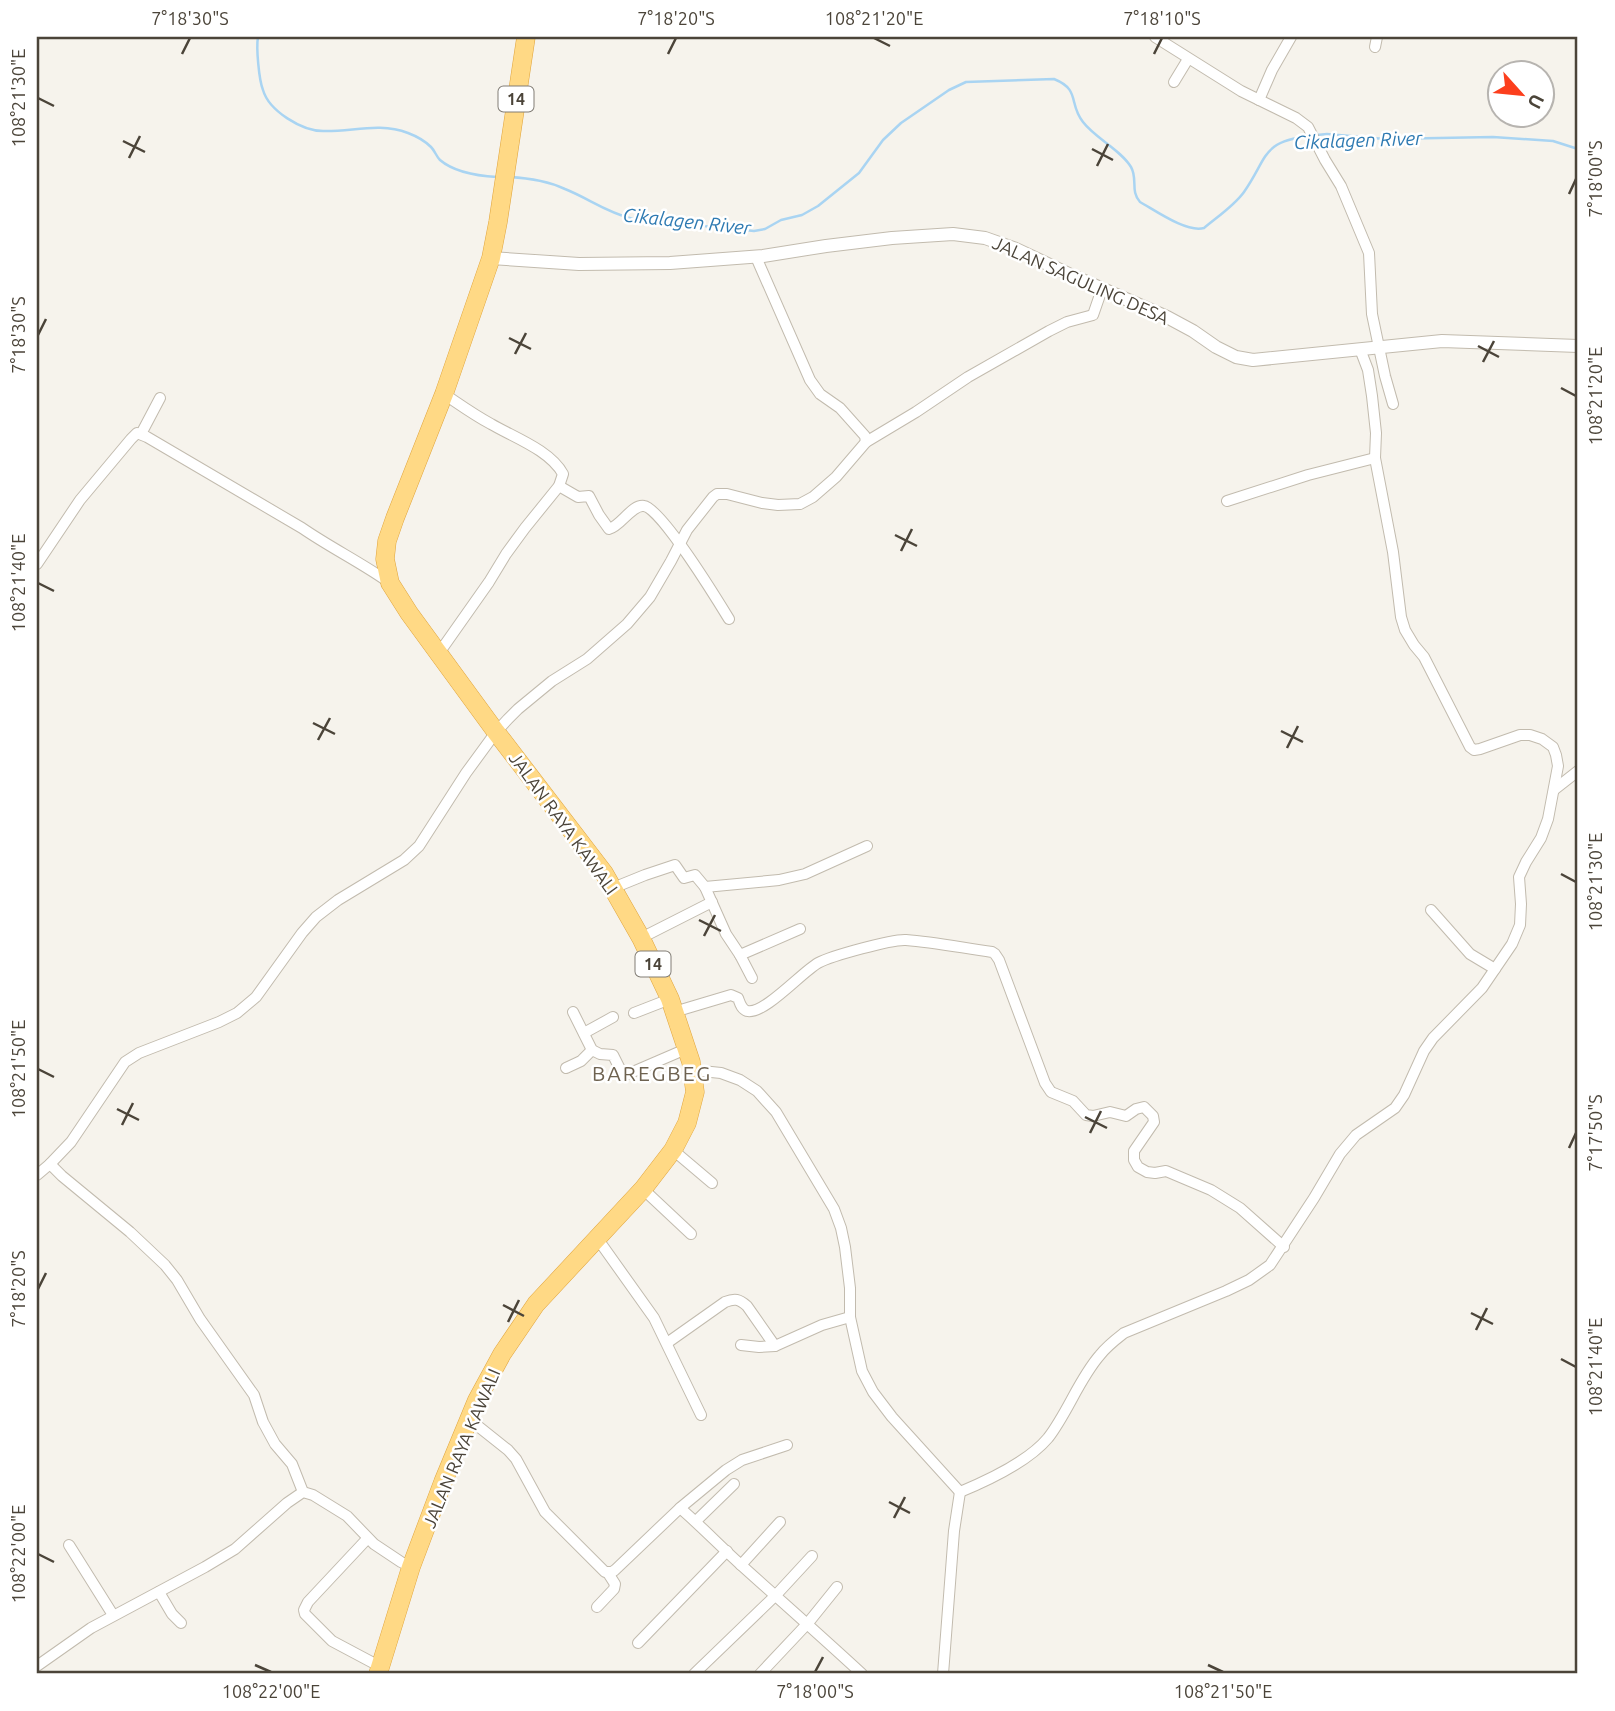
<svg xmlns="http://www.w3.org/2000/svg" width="1615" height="1711" font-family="Ubuntu,sans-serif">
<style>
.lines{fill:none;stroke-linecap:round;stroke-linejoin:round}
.stream{stroke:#a9d4f2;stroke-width:2.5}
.minor-casing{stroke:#c2bbae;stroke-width:12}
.tertiary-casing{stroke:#c2bbae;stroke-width:14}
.trunk-casing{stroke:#e0a43c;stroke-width:19}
.minor{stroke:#fff;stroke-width:10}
.tertiary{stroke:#fff;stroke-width:12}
.trunk{stroke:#ffd985;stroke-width:18}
.ticks{fill:none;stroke:#4b4439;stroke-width:2.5}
.labels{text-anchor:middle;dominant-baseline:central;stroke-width:5;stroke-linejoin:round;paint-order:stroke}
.shield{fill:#fff;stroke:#817c74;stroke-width:2}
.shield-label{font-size:16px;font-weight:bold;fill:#4b4439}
.street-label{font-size:18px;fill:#4b4439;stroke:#fff}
.water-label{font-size:19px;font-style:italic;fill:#2e7ab2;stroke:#fff}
.quarter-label{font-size:21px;letter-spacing:2px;fill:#6e6250;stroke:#fff}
.neatline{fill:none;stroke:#4b4439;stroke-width:2.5}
.ticks-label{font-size:18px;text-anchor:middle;fill:#4b4439}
</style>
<rect width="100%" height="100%" fill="#f6f3ec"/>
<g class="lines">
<g class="stream">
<path d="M258,37C256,48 259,80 263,90C269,111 302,131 323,131C352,132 379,122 408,133C416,136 425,141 431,147C435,151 436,156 440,160C454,172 479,176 497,177"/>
<polyline points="1317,135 1327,134 1385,139 1493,137 1553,141 1578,149"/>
<path d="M510,177C529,178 548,181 565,189C590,199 605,212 633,219L754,231L765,229L781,220L802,215L818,206L859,173L883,140L901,123L949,90L966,82L1054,79C1081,90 1068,103 1083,122C1095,138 1121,150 1131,167C1138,179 1130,191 1140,202C1156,211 1187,233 1204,228C1217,217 1234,206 1244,192C1268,158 1261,141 1310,136"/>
</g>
<g class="minor-casing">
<g id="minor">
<polyline points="1155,37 1241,91 1296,118 1308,127 1325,160 1341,186 1369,253 1372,314 1385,376 1393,404"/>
<polyline points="1375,47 1377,37"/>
<polyline points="1174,82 1188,59"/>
<polyline points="1259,100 1272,70 1291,37"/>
<polyline points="756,257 810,380 820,394 840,408 865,436 866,442"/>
<polyline points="141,434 160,398"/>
<path d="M559,486L578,497L589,496L599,515L609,529C621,526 632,504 644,506C661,508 718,601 729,619"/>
<polyline points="1227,501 1308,475 1375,458"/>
<path d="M37,564L80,500L131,439L137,433L147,437L302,528C331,548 362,563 390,583"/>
<path d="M439,653L489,582L506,554L525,528L559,486L563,474C550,450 513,437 491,424C474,415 459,404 444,394"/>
<polyline points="1555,789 1578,771"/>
<polyline points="705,887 779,880 805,874 867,846"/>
<polyline points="613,888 645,875 675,865 684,878 695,875 705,887 726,934 740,955 752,978"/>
<polyline points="1431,910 1470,954 1495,969"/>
<polyline points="641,938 712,902"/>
<polyline points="740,955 800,929"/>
<polyline points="573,1012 592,1050 600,1054 613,1055 621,1071 624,1074 628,1074 686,1049"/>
<path d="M674,1012L731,995L738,998C740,1003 741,1009 747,1011C764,1015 802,972 818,963C831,956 892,939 906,940C934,942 963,948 992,952L995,954L999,960L1045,1083L1051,1092L1073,1101L1086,1115L1093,1116L1110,1112L1126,1116L1136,1109L1144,1107L1153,1116L1154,1122L1134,1151V1160L1138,1167L1147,1172L1155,1173L1166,1171L1211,1190L1240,1208L1284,1247"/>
<polyline points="634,1013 670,999"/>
<polyline points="584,1033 613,1017"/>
<polyline points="566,1068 581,1061 592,1050"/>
<path d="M692,1070L721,1073L740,1080L757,1091L776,1112L834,1209L841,1228L845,1247L850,1288V1317L862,1371L873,1392L892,1417L960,1492C989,1480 1028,1462 1048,1438C1068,1412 1079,1379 1100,1355C1107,1346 1115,1340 1124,1333L1226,1291L1249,1280L1270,1265L1314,1198L1340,1154L1356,1135L1395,1108L1404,1095L1424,1051L1433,1038L1482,988L1512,944L1520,925L1521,904L1519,877L1526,862L1541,838L1548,819L1558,766L1556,755L1553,747L1542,739L1530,735H1520L1480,749L1474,750L1470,747L1424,657L1414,645L1405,630L1401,617L1393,552L1375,458L1376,433L1372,396L1368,370L1360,349"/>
<polyline points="673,1150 712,1183"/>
<polyline points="50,1164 62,1176 130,1232 165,1265 177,1280 200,1319 254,1395 263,1422 275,1444 292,1464 303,1492"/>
<polyline points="37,1175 50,1164 71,1142 125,1062 139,1053 219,1022 237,1013 256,997 302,933 316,917 338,900 404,860 419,846 466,773 496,732 508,719 518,709 552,681 587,659 627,624 650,597 671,561 687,530 713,497 717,494 727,494 762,503 778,505 800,504 813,497 836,477 866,442 916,412 968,377 1049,331 1067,322 1093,315 1102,289"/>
<polyline points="643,1189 691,1234"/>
<polyline points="597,1238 654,1318 701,1415"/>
<path d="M667,1343L725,1302C735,1298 739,1299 747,1306L775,1346"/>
<polyline points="741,1345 759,1347 775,1346 822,1325 850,1317"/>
<path d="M469,1419L508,1450L516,1459L545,1512L605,1572H612L615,1570L680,1508C701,1526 720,1546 740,1564C781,1601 822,1637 862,1674"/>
<polyline points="680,1508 726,1470 742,1460 787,1445"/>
<polyline points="696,1521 734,1484"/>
<polyline points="367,1539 308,1602 304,1610 305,1614 332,1641 379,1666"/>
<polyline points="69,1545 113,1615"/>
<polyline points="741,1565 780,1522"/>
<polyline points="159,1592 172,1614 181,1623"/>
<polyline points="597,1607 614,1589 615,1584 608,1573"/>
<polyline points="638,1643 727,1551"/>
<polyline points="37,1666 91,1628 205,1567 235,1549 287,1503 303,1492 313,1495 347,1516 374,1544 401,1562 411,1567"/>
<polyline points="694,1674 776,1595 812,1556"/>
<polyline points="760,1674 808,1623 837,1587"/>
<polyline points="943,1674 954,1531 960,1492"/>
</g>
</g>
<g class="tertiary-casing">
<polyline id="tertiary" points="491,258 579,264 670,263 763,256 826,246 892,238 953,234 985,238 1016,249 1073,276 1167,317 1193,331 1216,347 1236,357 1253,360 1442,341 1578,346"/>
</g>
<g class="trunk-casing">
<polyline id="trunk" points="378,1674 411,1567 443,1482 477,1400 502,1354 536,1304 643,1189 673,1150 687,1123 695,1092 691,1062 670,999 641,938 604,873 496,732 409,613 390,583 385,559 387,541 395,518 444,394 491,258 498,222 526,37"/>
</g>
<use href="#minor" class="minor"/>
<use href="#tertiary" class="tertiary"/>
<use href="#trunk" class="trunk"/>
</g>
<path class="ticks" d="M874,38L890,46M182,54L190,38M668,54L676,38M1154,54L1162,38M38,98L54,106M123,141L145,152M1092,149L1113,160M129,158L140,136M1097,166L1108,144M1569,194L1576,179M38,335L46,319M509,338L531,349M1478,346L1499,357M515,354L526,333M1483,362L1494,341M1561,388L1576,396M895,535L917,546M901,551L912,529M38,583L54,591M313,723L335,734M1281,731L1303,742M318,740L330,718M1287,748L1298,726M1561,874L1576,882M699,920L721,931M704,936L715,915M38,1069L54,1077M117,1109L139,1120M1085,1117L1107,1128M122,1125L133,1103M1090,1133L1101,1111M1569,1148L1576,1133M38,1289L46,1273M503,1305L524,1316M1471,1313L1493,1324M508,1322L519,1300M1476,1330L1487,1308M1561,1359L1576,1367M889,1502L910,1513M894,1518L905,1497M38,1554L54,1562M255,1665L271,1672M1208,1665L1223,1672M815,1672L823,1657"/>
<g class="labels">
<g class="shield">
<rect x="498.5" y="86.5" width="35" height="25" rx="5"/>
<rect x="635.5" y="951.5" width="35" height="25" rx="5"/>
</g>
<g class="shield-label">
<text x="516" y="99">14</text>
<text x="653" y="964">14</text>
</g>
<g class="street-label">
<text transform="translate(1081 280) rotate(24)">JALAN SAGULING DESA</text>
<text transform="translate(564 823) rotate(54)">JALAN RAYA KAWALI</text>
<text transform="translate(461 1448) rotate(-67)">JALAN RAYA KAWALI</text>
</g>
<g class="water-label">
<text transform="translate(1358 140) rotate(-2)">Cikalagen River</text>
<text transform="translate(687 221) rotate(6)">Cikalagen River</text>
</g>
<g class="quarter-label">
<text x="652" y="1073">BAREGBEG</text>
</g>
</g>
<rect width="1615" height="1711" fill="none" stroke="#ffffff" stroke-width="77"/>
<g transform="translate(1521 94) rotate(117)"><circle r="33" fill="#ffffff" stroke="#b7b4b0" stroke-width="2"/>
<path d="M0-5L12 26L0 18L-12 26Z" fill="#fc3f1d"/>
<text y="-10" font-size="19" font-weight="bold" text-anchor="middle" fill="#4b4439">U</text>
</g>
<rect x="38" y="38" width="1538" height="1634" class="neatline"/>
<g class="ticks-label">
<text x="190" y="25">7°18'30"S</text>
<text x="676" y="25">7°18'20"S</text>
<text x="874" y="25">108°21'20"E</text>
<text x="1162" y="25">7°18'10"S</text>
<text transform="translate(19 98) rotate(-90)" y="6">108°21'30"E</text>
<text transform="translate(1596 179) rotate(-90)" y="6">7°18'00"S</text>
<text transform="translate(19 335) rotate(-90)" y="6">7°18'30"S</text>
<text transform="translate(1596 396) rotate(-90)" y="6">108°21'20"E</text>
<text transform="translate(19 583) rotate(-90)" y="6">108°21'40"E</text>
<text transform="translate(1596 882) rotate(-90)" y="6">108°21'30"E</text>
<text transform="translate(19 1069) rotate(-90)" y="6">108°21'50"E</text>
<text transform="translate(1596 1133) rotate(-90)" y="6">7°17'50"S</text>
<text transform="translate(19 1289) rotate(-90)" y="6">7°18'20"S</text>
<text transform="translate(1596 1367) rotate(-90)" y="6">108°21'40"E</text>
<text transform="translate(19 1554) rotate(-90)" y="6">108°22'00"E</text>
<text x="271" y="1698">108°22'00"E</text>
<text x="815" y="1698">7°18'00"S</text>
<text x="1223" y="1698">108°21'50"E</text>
</g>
</svg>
